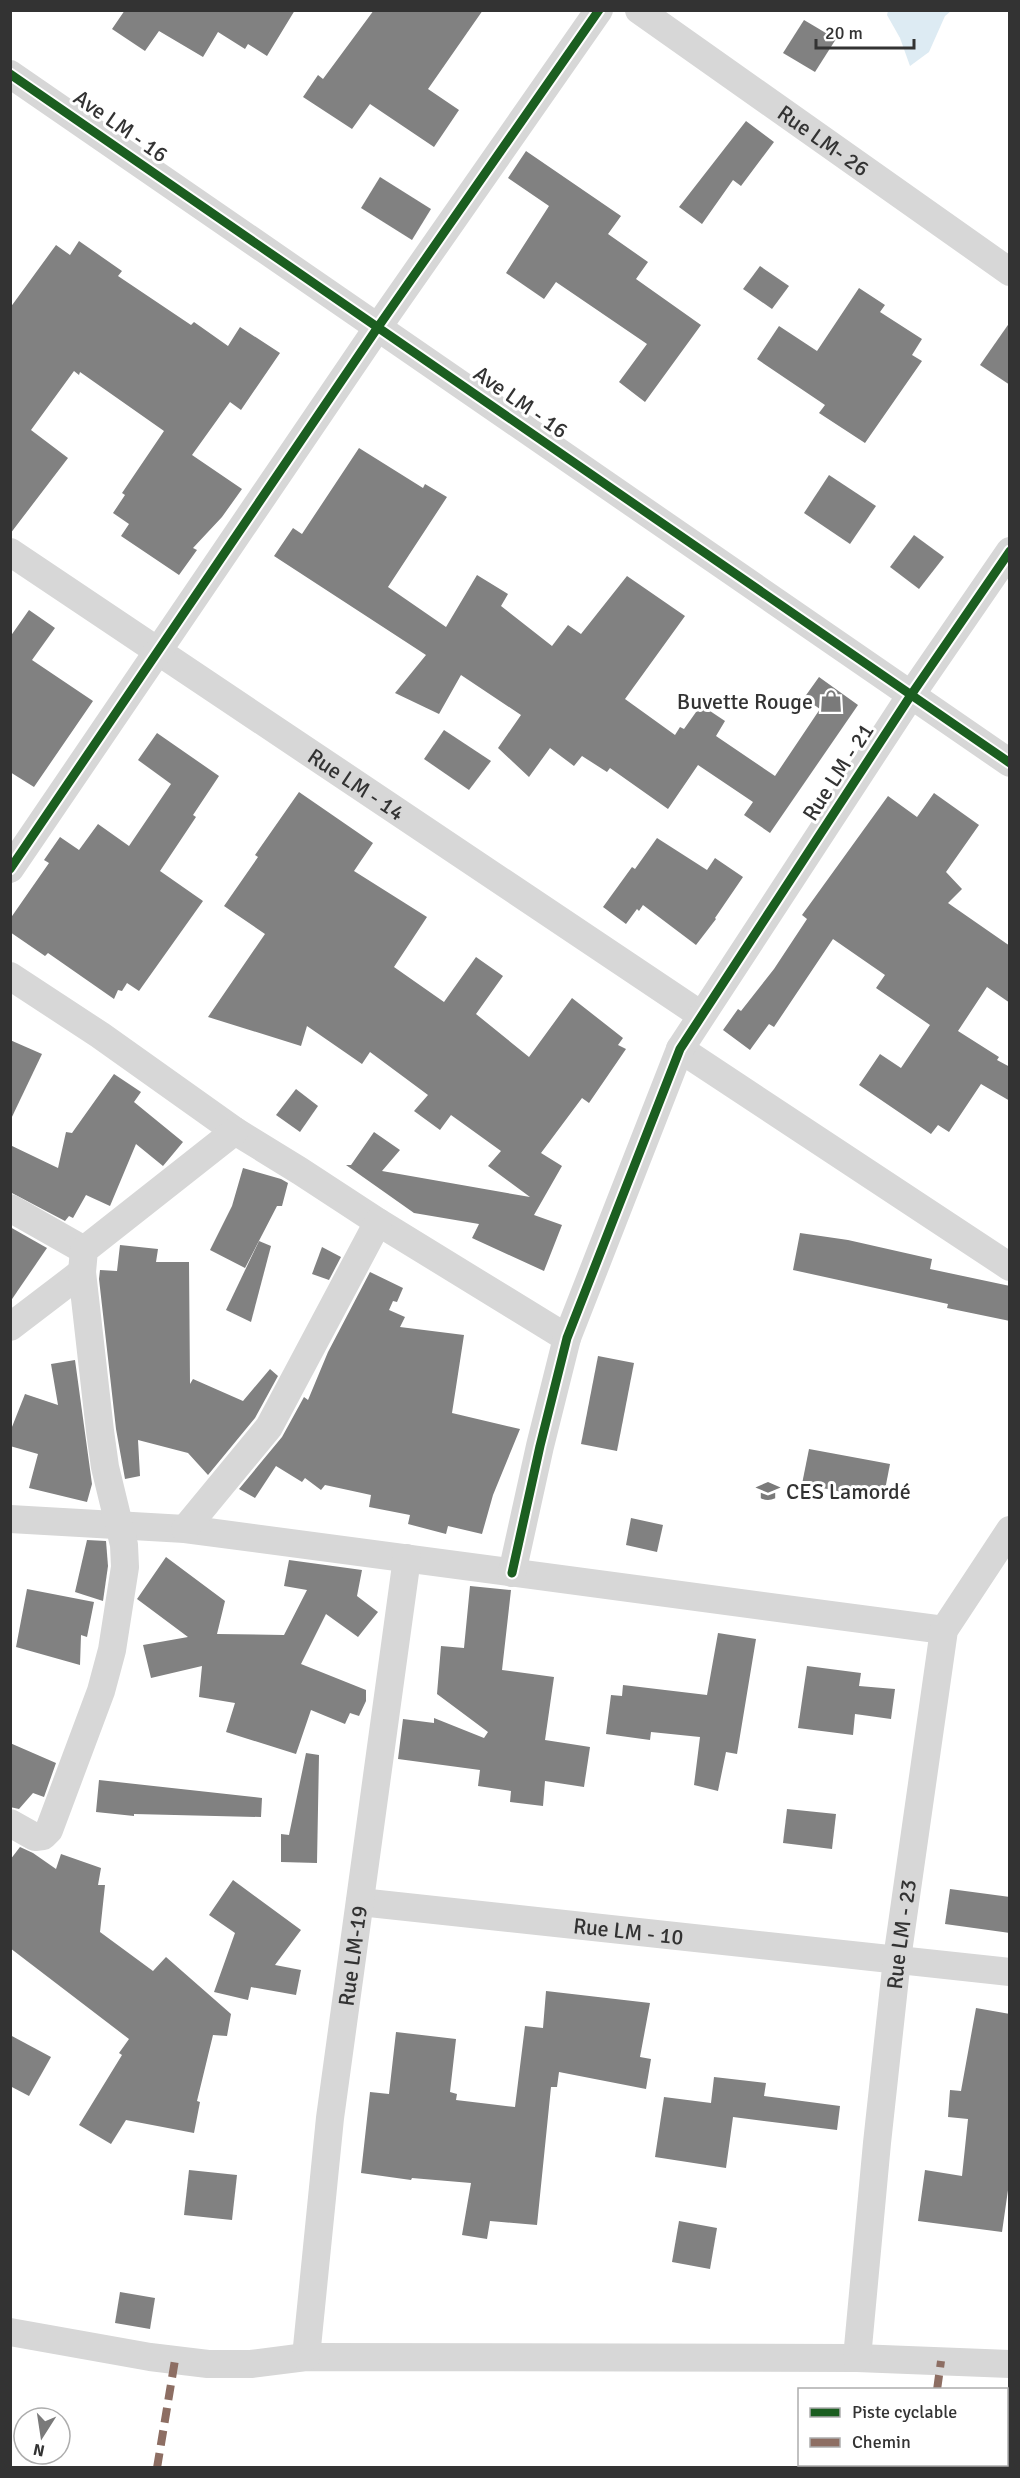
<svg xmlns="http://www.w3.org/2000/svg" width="1020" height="2478" font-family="Signika,sans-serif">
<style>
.water{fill:#ddebf3}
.building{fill:#818181}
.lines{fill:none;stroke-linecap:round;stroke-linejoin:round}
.minor{stroke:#d7d7d7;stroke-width:28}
.quiet{stroke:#8d6e63;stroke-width:8;stroke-dasharray:15 8;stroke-linecap:butt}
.cycleway-casing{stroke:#fff;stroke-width:13}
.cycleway{stroke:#1b5e20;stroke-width:9}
.labels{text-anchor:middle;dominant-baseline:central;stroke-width:6;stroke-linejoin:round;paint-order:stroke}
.street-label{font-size:22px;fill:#333;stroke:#fff}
.poi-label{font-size:22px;fill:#333;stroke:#fff;text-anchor:end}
</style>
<rect width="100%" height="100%" fill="#fff"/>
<polygon class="water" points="888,11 888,10 951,11 945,16 929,52 910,66 900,38 887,15"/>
<g class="building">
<polygon points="125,10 295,10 267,56 248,44 245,49 218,32 203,57 159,31 145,51 112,29"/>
<polygon points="374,10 483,10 428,89 459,110 434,147 370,104 352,129 303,97 318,75 323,79"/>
<polygon points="804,20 836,39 815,72 783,53"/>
<polygon points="746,121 774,142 741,186 733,180 702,224 679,207"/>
<polygon points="526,151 621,216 608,234 648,262 636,279 701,325 645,402 619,382 647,344 556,282 544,299 506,273 549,206 508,178"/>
<polygon points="380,177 431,209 412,240 361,208"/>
<polygon points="79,241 122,271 118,276 191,325 194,322 228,346 240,327 280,353 241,410 230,402 192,455 242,489 222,517 193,548 197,550 179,575 121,536 129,524 113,513 125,495 122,493 164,431 80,372 79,375 74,371 31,430 68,458 10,534 10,308 56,245 70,255"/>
<polygon points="760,266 789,286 772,309 743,289"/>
<polygon points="859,288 885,305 880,312 922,339 912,355 922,361 865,443 819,413 825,405 757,359 779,326 817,351"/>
<polygon points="1010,322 1010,385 980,365"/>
<polygon points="359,448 423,488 425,484 447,497 388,587 446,627 477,575 508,594 501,606 552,646 568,625 581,634 627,576 685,616 625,699 675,735 680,727 684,729 701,705 725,721 716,736 775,776 820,709 804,698 819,677 858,705 770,833 744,815 753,802 698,765 668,809 610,768 607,772 582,756 574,766 550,748 529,777 498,748 521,715 461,675 439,714 395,693 426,655 274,556 293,528 302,534"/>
<polygon points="829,475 876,506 850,544 804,513"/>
<polygon points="914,535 944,557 919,589 890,567"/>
<polygon points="29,610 55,628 32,660 93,701 34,787 10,772 10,637"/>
<polygon points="444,730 491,761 469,790 424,759"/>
<polygon points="157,733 219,776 193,815 196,817 160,871 203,901 139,991 127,983 122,991 118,990 114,999 48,953 45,956 10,932 10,919 49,863 44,860 60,837 79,850 98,824 129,846 171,784 138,760"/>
<polygon points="299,792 373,843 354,871 427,917 394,967 444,1002 476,957 503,976 476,1014 529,1057 572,998 623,1038 618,1045 626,1049 589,1103 582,1098 541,1153 562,1166 534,1215 562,1225 544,1271 472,1238 479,1224 414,1213 346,1165 351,1165 374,1132 400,1150 382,1171 530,1197 488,1166 501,1151 451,1115 440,1130 414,1111 428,1095 370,1052 362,1064 307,1026 301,1046 208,1017 265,934 224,906 258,857 255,855"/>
<polygon points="934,793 979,825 946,872 962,889 948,903 1010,946 1010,1003 987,987 958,1031 999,1057 997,1060 1010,1067 1010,1101 981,1084 949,1132 938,1125 931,1134 859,1085 880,1054 901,1068 930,1025 876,988 885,975 833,939 774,1027 769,1024 750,1050 723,1030 738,1009 741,1011 774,969 807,919 802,915 888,796 917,817"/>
<polygon points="657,838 707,870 715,858 743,877 715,918 716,919 696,945 643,905 639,911 637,909 626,924 603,907 632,867 635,869"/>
<polygon points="10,1040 42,1054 10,1121"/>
<polygon points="114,1074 141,1092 134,1102 183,1142 163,1166 136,1144 110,1206 86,1195 73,1218 69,1216 65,1221 10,1192 10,1145 58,1168 66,1132 72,1133"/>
<polygon points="296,1089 318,1106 300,1132 276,1115"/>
<polygon points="243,1168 281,1179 288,1183 282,1206 277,1206 245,1268 210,1250 232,1206"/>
<polygon points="10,1227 47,1248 10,1302"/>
<polygon points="800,1233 848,1240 932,1259 930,1269 1010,1286 1010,1321 947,1308 948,1304 793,1270"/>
<polygon points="259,1241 271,1246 251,1322 226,1310"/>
<polygon points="120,1245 158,1249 156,1262 189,1262 190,1384 193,1379 243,1401 270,1369 278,1376 255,1418 208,1475 188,1453 138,1440 140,1476 125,1479 116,1429 99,1279 100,1270 117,1271"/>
<polygon points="322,1247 341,1257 329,1280 312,1274"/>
<polygon points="370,1272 403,1288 397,1302 393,1301 389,1310 405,1317 400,1327 464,1335 452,1413 520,1429 493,1495 482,1534 448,1526 446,1534 408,1524 410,1515 369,1507 371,1495 325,1485 321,1490 305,1478 302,1482 276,1466 255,1498 239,1489 282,1437 304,1397 308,1400 328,1352"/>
<polygon points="598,1356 634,1363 617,1451 581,1444"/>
<polygon points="75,1360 92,1484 87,1502 29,1488 38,1454 10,1446 10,1432 25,1394 58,1405 51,1364"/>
<polygon points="809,1449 890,1464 883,1500 802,1484"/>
<polygon points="631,1518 663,1525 657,1552 626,1545"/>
<polygon points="87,1540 106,1541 108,1566 103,1601 75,1592"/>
<polygon points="166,1557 225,1601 217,1634 284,1635 307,1590 284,1586 289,1560 362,1570 357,1596 378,1612 358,1637 326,1614 301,1664 366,1690 366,1701 359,1716 350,1713 345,1724 311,1710 296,1754 226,1732 235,1703 199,1697 202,1666 151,1678 143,1645 188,1637 137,1599"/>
<polygon points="470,1586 511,1590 502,1670 554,1677 545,1740 590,1747 584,1787 545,1781 543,1806 510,1802 511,1791 478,1786 480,1770 398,1759 403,1719 434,1723 434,1718 484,1738 488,1732 437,1694 441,1646 464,1648"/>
<polygon points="27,1589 94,1602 87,1637 81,1635 80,1665 16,1647"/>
<polygon points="718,1633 756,1639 737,1754 726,1752 718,1791 694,1785 700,1737 651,1732 650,1740 606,1734 611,1695 622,1696 623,1685 707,1695"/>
<polygon points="807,1666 861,1673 859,1686 895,1689 891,1719 855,1714 853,1735 798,1728"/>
<polygon points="10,1743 56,1763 44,1797 33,1793 19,1809 10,1807"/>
<polygon points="306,1753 319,1755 317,1863 281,1862 281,1834 289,1835"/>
<polygon points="99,1780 262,1798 261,1817 134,1814 134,1816 96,1812"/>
<polygon points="787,1809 836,1814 832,1849 783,1843"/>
<polygon points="20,1847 33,1853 56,1869 61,1854 101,1868 98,1885 105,1885 100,1932 153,1971 166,1957 231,2014 227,2036 213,2035 197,2101 200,2102 194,2133 126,2120 111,2144 79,2125 122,2055 119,2053 129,2039 10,1948 10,1860"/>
<polygon points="233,1880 301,1930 275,1965 301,1970 296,1995 251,1987 248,2000 214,1992 235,1933 209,1915"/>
<polygon points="950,1889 1010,1897 1010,1933 945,1924"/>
<polygon points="546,1991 650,2003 640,2057 651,2059 646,2089 559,2072 557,2087 551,2087 537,2225 490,2221 487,2239 462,2235 471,2183 412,2178 411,2180 361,2173 370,2092 389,2094 396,2032 456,2039 450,2092 457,2094 456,2100 515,2107 525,2026 543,2028"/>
<polygon points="976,2008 1010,2014 1010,2176 1002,2232 918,2221 925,2170 962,2176 968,2119 948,2117 950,2090 961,2091"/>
<polygon points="10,2035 51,2057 29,2096 10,2086"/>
<polygon points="714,2077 766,2083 764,2096 840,2106 837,2130 733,2117 726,2168 655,2157 664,2097 711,2103"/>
<polygon points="189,2170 237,2175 232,2220 184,2215"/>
<polygon points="679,2221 717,2228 710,2269 672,2262"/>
<polygon points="120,2292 155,2298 150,2329 115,2323"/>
</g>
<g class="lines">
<g class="minor">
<path id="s1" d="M639,10L1010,272"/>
<polyline points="10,74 1010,763"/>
<path id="s2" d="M10,552L701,1015"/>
<polyline points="10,869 378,327 599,10"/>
<polyline points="10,976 100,1035 235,1131 300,1171 378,1222 567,1338"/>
<polyline points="680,1049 1010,1267"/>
<polyline points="10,1208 84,1250"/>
<polyline points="10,1327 82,1272"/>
<polyline points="10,1519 185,1529 944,1630"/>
<polyline points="185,1529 269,1427 378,1222"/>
<polyline points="512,1573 540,1446 567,1338 680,1049 911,695 1010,551"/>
<polyline points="10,1823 35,1837 43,1836 49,1830 101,1691 112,1650 125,1567 124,1545 105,1467 100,1431 82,1272 84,1250 235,1131"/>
<path id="s3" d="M360,1902L1010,1972"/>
<polyline points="10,2332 150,2357 208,2364 251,2364 306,2357 857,2358 1010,2364"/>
<path id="s4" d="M306,2357L330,2118L407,1558"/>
<path id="s5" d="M857,2358L877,2143L897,1959L944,1630L1010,1530"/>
</g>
<g class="quiet">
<polyline points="937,2390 941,2361"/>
<polyline points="157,2468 175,2360"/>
<polyline points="927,2468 928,2464"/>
</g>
<g class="cycleway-casing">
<g id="cycleway">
<polyline points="10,74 1010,763"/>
<polyline points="10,869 378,327 599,10"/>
<polyline points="512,1573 540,1446 567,1338 680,1049 911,695 1010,551"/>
</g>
</g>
<use href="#cycleway" class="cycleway"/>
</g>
<defs>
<g id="shop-bare" transform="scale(1.8)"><path d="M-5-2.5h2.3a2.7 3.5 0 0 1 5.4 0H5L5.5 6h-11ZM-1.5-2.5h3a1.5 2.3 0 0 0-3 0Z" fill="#7a7a7a" stroke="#fff" stroke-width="2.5" paint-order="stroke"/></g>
<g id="school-bare" transform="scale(1.8)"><path d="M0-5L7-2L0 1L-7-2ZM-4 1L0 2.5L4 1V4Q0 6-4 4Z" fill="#7a7a7a" stroke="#fff" stroke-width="2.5" paint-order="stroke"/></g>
</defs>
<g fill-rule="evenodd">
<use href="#shop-bare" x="831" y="701"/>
<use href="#school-bare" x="768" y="1491"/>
</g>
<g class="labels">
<g class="street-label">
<text transform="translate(121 126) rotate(35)">Ave LM - 16</text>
<text stroke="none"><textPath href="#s1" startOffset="226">Rue LM- 26</textPath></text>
<text transform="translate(521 402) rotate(35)">Ave LM - 16</text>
<text transform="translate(838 772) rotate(-57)">Rue LM - 21</text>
<text stroke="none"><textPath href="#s2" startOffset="417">Rue LM - 14</textPath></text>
<text stroke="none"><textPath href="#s3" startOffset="270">Rue LM - 10</textPath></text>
<text stroke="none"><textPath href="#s5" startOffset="426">Rue LM - 23</textPath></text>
<text stroke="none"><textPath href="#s4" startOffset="404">Rue LM-19</textPath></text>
</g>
<g class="poi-label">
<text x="813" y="701">Buvette Rouge</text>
<text x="786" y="1491" text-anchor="start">CES Lamordé</text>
</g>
</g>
<rect width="1020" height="2478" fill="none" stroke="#333333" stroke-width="24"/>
<rect x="798" y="2388" width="210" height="78" fill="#ffffff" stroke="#adadad" stroke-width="1.5"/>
<rect x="810" y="2408" width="30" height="9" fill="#1b5e20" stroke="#adadad" stroke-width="1.5"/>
<text x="852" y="2418" font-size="18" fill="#333333">Piste cyclable</text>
<rect x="810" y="2438" width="30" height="9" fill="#8d6e63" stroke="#adadad" stroke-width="1.5"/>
<text x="852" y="2448" font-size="18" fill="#333333">Chemin</text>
<g transform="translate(42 2436) rotate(192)"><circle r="28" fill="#ffffff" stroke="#adadad" stroke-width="1.5"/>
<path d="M0-4.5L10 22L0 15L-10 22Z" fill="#7a7a7a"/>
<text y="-9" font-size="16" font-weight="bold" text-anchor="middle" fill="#333333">N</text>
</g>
<path d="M816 39v9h98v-9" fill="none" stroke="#333333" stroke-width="3"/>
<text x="825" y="39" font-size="18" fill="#333333" stroke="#ffffff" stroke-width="4.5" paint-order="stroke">20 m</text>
</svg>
